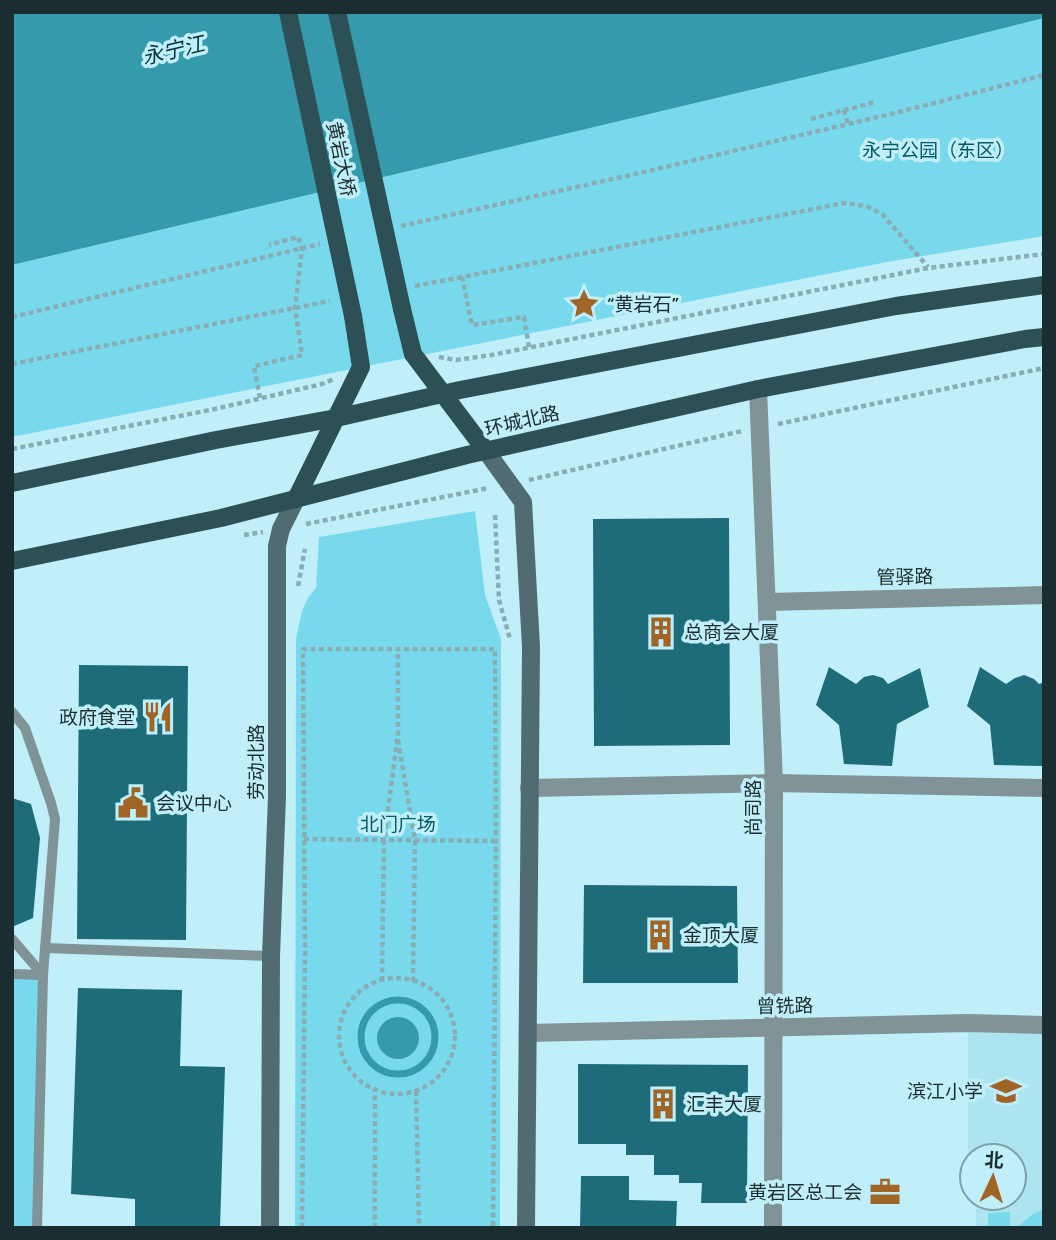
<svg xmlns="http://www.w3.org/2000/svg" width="1056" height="1240" font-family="Rubik,'Noto Sans SC',sans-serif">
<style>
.built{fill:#ace4f0}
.green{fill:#79d9ec}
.water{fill:#359aac}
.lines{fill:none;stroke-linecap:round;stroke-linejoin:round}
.stream{stroke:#359aac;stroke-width:7}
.building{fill:#1e6c7a}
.path{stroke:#88adb5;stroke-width:4.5;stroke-dasharray:5 3.5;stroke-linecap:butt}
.service{stroke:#809397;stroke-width:10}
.minor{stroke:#809397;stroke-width:18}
.secondary{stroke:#506c72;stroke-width:18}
.primary{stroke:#2d5057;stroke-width:18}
.primary-bridge{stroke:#2d5057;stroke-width:18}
.labels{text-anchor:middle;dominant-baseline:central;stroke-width:7;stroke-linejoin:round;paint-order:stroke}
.park-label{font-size:19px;fill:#035b69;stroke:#c0eff9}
.street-label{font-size:19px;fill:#1a2d30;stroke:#c0eff9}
.poi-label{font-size:19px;fill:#1a2d30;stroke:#c0eff9;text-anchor:start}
.water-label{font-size:21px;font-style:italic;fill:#02333b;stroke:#c0eff9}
</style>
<rect width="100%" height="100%" fill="#c0eff9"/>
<polygon class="built" points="968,1023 1044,1025 1044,1228 976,1228 976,1198 1014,1198 1014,1156 972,1156 972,1191 968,1192"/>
<g class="green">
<polygon points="1044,18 1044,236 887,262 12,437 12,265 873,61"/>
<path d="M475,511L485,595L501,639L500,1228H295L296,639C300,621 302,601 316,588L319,537Z"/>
<polygon points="12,974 43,975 37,1228 12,1228"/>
<polygon points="1044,1209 1044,1228 1016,1228 1033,1214"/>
<polygon points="1010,1212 1010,1228 988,1228 988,1213"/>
</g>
<g class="water">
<polygon points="12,12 1044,12 1044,18 873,61 12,265"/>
<circle cx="398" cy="1038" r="21"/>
</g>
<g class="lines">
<circle class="stream" cx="398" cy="1037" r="37"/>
</g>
<g class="building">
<polygon points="729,518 730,745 594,746 593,519"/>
<polygon points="79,665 188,666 186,940 77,939"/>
<polygon points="829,667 856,684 864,677 873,675 883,678 888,684 920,668 929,707 897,724 892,766 844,764 839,725 816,705"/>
<polygon points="980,667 1006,684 1015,678 1024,675 1034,679 1039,684 1044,682 1043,766 994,765 990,725 967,706"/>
<polygon points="12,798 31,804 40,838 33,918 12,927"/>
<polygon points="584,885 737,886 738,983 583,983"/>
<polygon points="78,988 182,990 180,1066 225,1067 220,1228 135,1228 135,1199 71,1194"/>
<polygon points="578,1064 748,1065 747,1203 701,1203 702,1183 679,1183 679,1175 654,1175 654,1155 626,1155 626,1144 578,1144"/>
<polygon points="581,1176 629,1176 629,1200 677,1201 676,1228 580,1228"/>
</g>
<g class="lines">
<g class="path">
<polyline points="844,110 848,124"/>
<polyline points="811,119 875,102"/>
<polyline points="401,226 644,172 899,112 1044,75"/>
<polyline points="415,286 462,277"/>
<polyline points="12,317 320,244"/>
<polyline points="529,347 524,317 472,325 462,277 844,203 866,206 882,214 928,267"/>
<polyline points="439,357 456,360 492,355 928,268 1044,254"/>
<polyline points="12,364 330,301"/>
<polyline points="260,398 254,366 302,355 295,308 302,248 298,237 269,245"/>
<polyline points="778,424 1044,368"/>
<polyline points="12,449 215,409 322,384 334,379"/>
<polyline points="529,480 742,431"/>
<polyline points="495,515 499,600 510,639"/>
<polyline points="306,524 489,488"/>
<polyline points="244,535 263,532"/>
<polyline points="298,586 305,549"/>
<polyline points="398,740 415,840 413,981"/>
<polyline points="304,839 496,841"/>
<circle cx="397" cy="1036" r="58"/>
<polyline points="382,981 384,839 398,735 398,649"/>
<polyline points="416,1091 419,1228"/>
<polyline points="302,1228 305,950 303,649 495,649 496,841 493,1228"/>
<polyline points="375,1228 375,1091"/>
</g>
<g class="service">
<polyline points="12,712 25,728 51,803 55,819 43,975 37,1228"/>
<polyline points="12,939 43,975"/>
<polyline points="45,948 271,956"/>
<polyline points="12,974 43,975"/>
</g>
<g class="minor">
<polyline points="758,389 774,783 773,1228"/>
<polyline points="768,602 1044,595"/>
<polyline points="529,788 774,783 1044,788"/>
<polyline points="528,1033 968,1023 1044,1025"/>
</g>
<g class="secondary">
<polyline points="486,451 523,502 531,647 526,1228"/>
<polyline points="270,1228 271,956 277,796 277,546 281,529 296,499"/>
</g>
<g class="primary">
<polyline points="402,309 413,354 486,451"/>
<polyline points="12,483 216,440 336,418 460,390 896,306 1044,285"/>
<polyline points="296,499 361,367 353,316"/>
<polyline points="12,561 221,518 467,455 758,389 1025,339 1044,337"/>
</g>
<g class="primary-bridge">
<polyline points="288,12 353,316"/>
<polyline points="337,12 402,309"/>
</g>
</g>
<defs>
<g id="sight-bare" transform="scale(2.415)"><path d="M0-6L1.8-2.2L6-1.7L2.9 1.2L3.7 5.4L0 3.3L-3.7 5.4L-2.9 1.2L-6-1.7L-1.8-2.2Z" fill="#a16427" stroke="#c0eff9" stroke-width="2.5" paint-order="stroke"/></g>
<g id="building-bare" transform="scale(2.415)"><path d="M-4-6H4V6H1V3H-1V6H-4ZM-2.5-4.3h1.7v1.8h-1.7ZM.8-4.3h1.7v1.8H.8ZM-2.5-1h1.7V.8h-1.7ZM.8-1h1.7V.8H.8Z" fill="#a16427" stroke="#c0eff9" stroke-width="2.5" paint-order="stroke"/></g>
<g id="restaurant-bare" transform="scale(2.415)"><path d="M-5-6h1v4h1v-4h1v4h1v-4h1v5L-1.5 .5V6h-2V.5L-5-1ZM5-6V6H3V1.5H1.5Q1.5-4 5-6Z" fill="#a16427" stroke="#c0eff9" stroke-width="2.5" paint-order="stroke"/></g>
<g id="civic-bare" transform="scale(2.415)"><path d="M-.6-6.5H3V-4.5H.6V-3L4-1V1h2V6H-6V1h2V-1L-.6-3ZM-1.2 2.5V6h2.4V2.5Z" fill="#a16427" stroke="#c0eff9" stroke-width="2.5" paint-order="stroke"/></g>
<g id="school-bare" transform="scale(2.415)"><path d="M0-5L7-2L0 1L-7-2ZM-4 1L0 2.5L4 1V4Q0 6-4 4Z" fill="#a16427" stroke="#c0eff9" stroke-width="2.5" paint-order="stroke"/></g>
<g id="office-bare" transform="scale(2.415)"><path d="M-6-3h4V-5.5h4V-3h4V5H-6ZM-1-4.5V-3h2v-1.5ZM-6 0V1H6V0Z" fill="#a16427" stroke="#c0eff9" stroke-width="2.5" paint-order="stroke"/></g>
</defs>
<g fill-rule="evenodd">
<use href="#sight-bare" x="584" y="304"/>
<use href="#building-bare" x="661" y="632"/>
<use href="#restaurant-bare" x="158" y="717"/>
<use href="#civic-bare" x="133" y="803"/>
<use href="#building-bare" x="660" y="935"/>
<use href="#school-bare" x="1006" y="1091"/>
<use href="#building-bare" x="663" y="1104"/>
<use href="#office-bare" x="885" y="1192"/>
</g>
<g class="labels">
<g class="park-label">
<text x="938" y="150">永宁公园（东区）</text>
<text x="398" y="824">北门广场</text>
</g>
<g class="street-label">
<text transform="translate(341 159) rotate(78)">黄岩大桥</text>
<text transform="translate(522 421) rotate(-13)">环城北路</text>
<text transform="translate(905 577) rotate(-1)">管驿路</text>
<text transform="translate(256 762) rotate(-90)">劳动北路</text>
<text transform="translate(753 808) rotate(-90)">尚司路</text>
<text transform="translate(785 1006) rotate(-1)">曾铣路</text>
</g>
<g class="poi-label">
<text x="607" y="304">“黄岩石”</text>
<text x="684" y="632">总商会大厦</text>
<text x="135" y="717" text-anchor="end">政府食堂</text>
<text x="156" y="803">会议中心</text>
<text x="683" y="935">金顶大厦</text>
<text x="983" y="1091" text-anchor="end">滨江小学</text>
<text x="686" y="1104">汇丰大厦</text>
<text x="862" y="1192" text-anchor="end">黄岩区总工会</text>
</g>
<g class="water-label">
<text transform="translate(173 50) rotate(-13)">永宁江</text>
</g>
</g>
<rect width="1056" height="1240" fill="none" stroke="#1a2d30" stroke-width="28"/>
<g transform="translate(993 1177) rotate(4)"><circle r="33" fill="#c0eff9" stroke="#7ea1a9" stroke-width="2"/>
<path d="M0-5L12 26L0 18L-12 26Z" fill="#a16427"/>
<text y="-10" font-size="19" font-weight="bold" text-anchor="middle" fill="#1a2d30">北</text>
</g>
</svg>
